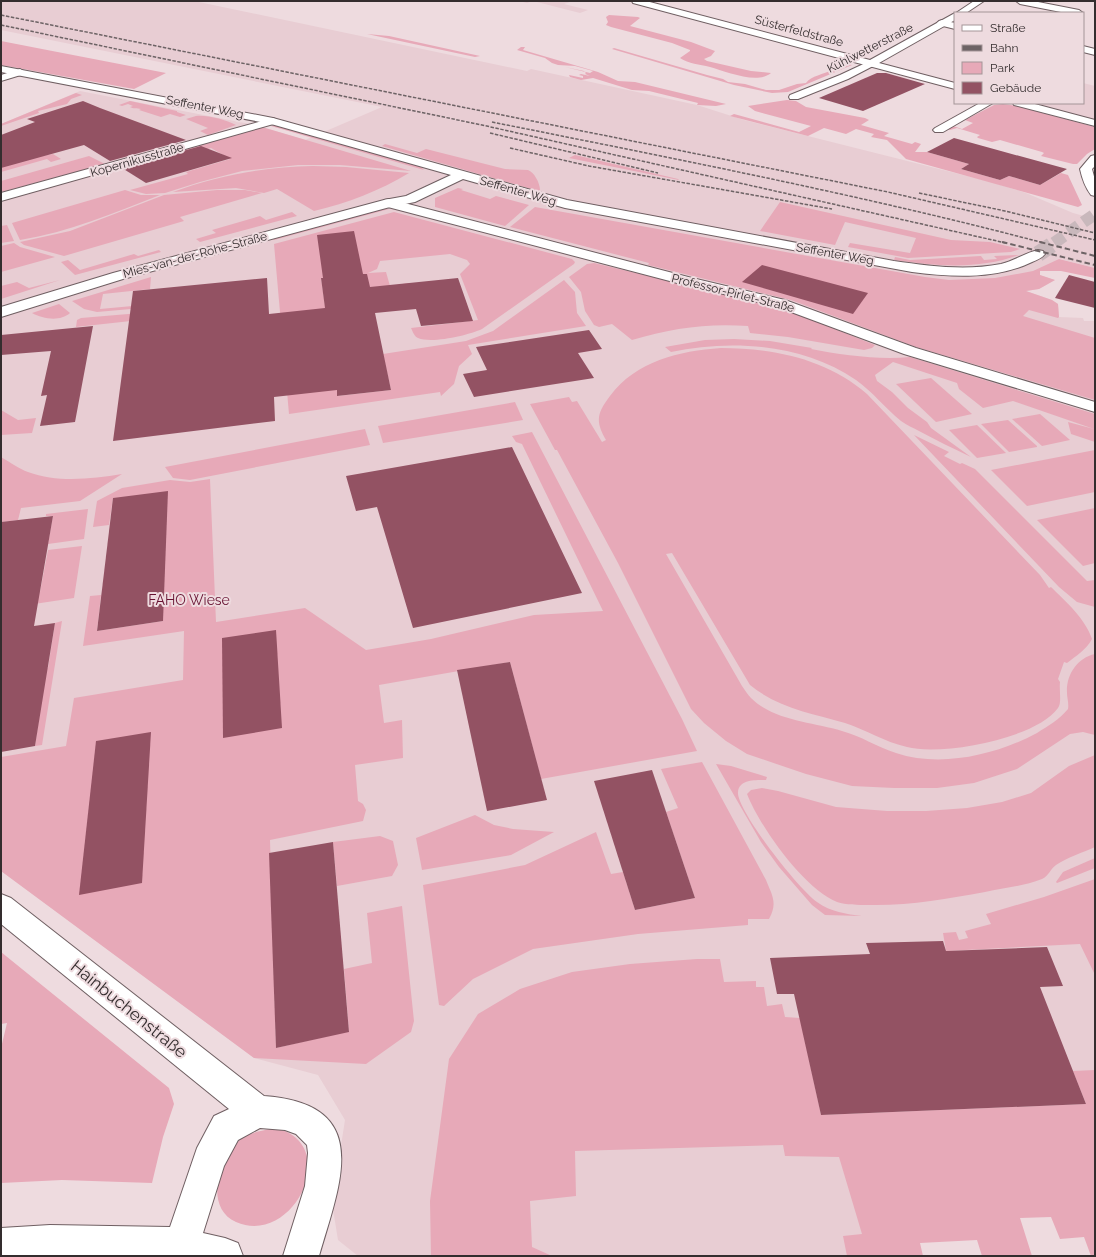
<svg xmlns="http://www.w3.org/2000/svg" width="1096" height="1257" font-family="Raleway,sans-serif">
<style>
.built{fill:#e8cdd3}
.green{fill:#e7a9b8}
.building{fill:#935263}
.lines{fill:none;stroke-linecap:round;stroke-linejoin:round}
.tertiary-tunnel-far1{stroke:#c9b8bc;stroke-width:12;stroke-dasharray:12 6;stroke-linecap:butt}
.tertiary-tunnel{stroke:#c9b8bc;stroke-width:16;stroke-dasharray:16 8;stroke-linecap:butt}
.minor-casing{stroke:#6f5f62;stroke-width:2}
.tertiary-casing{stroke:#6f5f62;stroke-width:2}
.minor{fill:#fff;fill-rule:evenodd}
.tertiary{fill:#fff;fill-rule:evenodd}
.rail-far1{stroke:#6d6365;stroke-width:1.5;stroke-dasharray:3.5 1.5;stroke-linecap:butt}
.rail{stroke:#6d6365;stroke-width:2;stroke-dasharray:5.5 3;stroke-linecap:butt}
.labels{text-anchor:middle;dominant-baseline:central;stroke-width:4;stroke-linejoin:round;paint-order:stroke}
.far-street-label{font-size:12px;fill:#342d2e;stroke:#eedbdf}
.park-label{font-size:14px;fill:#671232;stroke:#eedbdf}
.near-street-label{font-size:17px;fill:#342d2e;stroke:#eedbdf}
</style>
<rect width="100%" height="100%" fill="#eedbdf"/>
<g class="built">
<polygon points="1,1 194,1 527,71 531,69 697,105 744,120 991,182 1026,193 1073,213 1095,219 1095,268 1060,259 1061,271 1040,271 1040,275 1055,280 1039,289 1026,291 1052,300 1058,304 1059,317 1083,318 1084,321 1095,321 1095,1132 893,1256 358,1256 338,1240 332,1203 345,1120 318,1075 254,1058 1,871 1,466 8,461 1,457 1,124 80,91 255,125 305,140 382,107 1,30"/>
<polygon points="519,1 573,1 564,4 588,10 580,13 533,1 527,3"/>
<polygon points="1083,83 1095,86 1095,122 1028,103 1083,103"/>
</g>
<g class="green">
<path d="M609,15L638,17L640,18L630,26L691,42L715,51L711,56L704,59L707,61L751,71L771,73C757,85 725,71 710,67C699,64 689,64 680,58L690,51V50L672,43L611,27L606,25L608,22L606,17Z"/>
<polygon points="367,34 389,36 480,56 475,57"/>
<polygon points="1,41 42,49 166,73 134,89 1,65"/>
<polygon points="521,47 525,47 523,50 598,72 618,81 635,82 726,104 716,106 697,105 698,103 649,91 632,90 593,78 581,80 570,77 569,75 583,78 583,76 579,75 581,74 590,76 585,74 586,73 584,71 565,67 590,73 593,71 575,66 558,65 552,63 545,58 517,50"/>
<path d="M614,48L707,75L723,79L728,82L745,84L766,90H779L797,84L806,83C811,76 824,74 832,70C837,69 838,65 843,63L852,65L788,92L772,93L734,85L612,49Z"/>
<polygon points="76,93 82,95 71,99 67,104 38,111 39,113 1,126 1,124"/>
<polygon points="787,100 796,101 806,107 865,118 869,120 861,125 889,133 884,136 912,144 915,142 921,144 915,152 927,152 969,164 961,169 1000,180 1009,176 1040,185 1061,173 1068,175 1082,205 1078,207 906,159 887,140 871,137 874,134 856,129 846,134 824,128 808,136 730,116 734,114 799,132 811,126 755,111 748,106"/>
<path d="M130,101L177,111V112L186,115L180,117L170,114L161,117L139,110L141,109C137,108 133,109 130,107L133,106L128,104L122,106L119,105Z"/>
<polygon points="1003,104 1017,106 1095,127 1095,149 1087,154 1077,164 1073,164 1041,156 1044,153 1042,152 1000,140 992,142 978,138 977,137 980,135 957,128 950,130 947,129 953,126 962,129 973,123 965,120 994,105"/>
<path d="M196,116C208,115 226,120 236,125L208,135L200,131L208,128L186,119Z"/>
<polygon points="276,125 420,166 424,170 271,126"/>
<polygon points="262,127 411,171 340,165 298,165 242,171 200,182 165,193 146,194 130,190 188,174 186,172 230,159 211,148 157,164 149,159"/>
<path d="M385,144L417,153L426,149L505,169L528,170C534,172 540,183 540,190L538,191L382,146Z"/>
<polygon points="53,154 61,159 51,162 47,159 1,172 1,163"/>
<polygon points="575,155 678,179 679,180 569,158"/>
<polygon points="89,156 105,164 1,192 1,181"/>
<path d="M313,166L346,167L409,173C379,191 348,203 314,211L277,189L264,193L236,188L173,192C218,175 265,167 313,166Z"/>
<polygon points="458,188 463,189 461,190 490,199 496,196 529,205 505,226 435,207 435,198"/>
<path d="M125,190L141,195H160C114,213 69,232 20,240L12,223Z"/>
<polygon points="217,190 245,190 262,193 180,217 184,221 64,256 24,245 20,242 70,231 164,195"/>
<polygon points="780,202 951,240 990,242 1020,249 1011,252 908,258 848,247 850,243 910,253 916,238 845,222 835,245 760,231"/>
<polygon points="535,207 925,277 949,280 995,278 1033,271 1059,259 1095,268 1095,278 1061,271 1040,271 1040,275 1055,280 1039,289 1026,291 1052,300 1058,304 1059,317 1058,318 1029,310 1023,316 1095,338 1095,400 916,347 791,300 648,265 649,263 510,227"/>
<polygon points="381,209 389,209 274,240 272,238"/>
<polygon points="292,212 297,216 200,242 196,239 216,233 212,230 260,216 266,220"/>
<path d="M394,212L572,259L575,262L574,264L482,329C469,335 432,344 418,338C414,336 413,332 411,328L478,320L460,274L470,264L467,260L450,254L380,261L377,269L368,273L386,272L390,286L409,283L413,299L373,303L366,274L321,278L338,396L391,390L383,354L466,341L493,331L564,280L575,292L577,313L586,326L468,345L472,354L459,366L454,384L441,396L440,392L289,414L274,244Z"/>
<polygon points="7,225 14,241 1,243 1,226"/>
<polygon points="14,243 20,247 55,257 1,272 1,246"/>
<polygon points="159,250 161,252 75,275 61,262 68,260 80,270 134,254 138,256"/>
<path d="M1017,255H1019C979,270 935,266 894,260L895,257L910,260L981,256L984,260L997,259L994,256Z"/>
<path d="M594,263L762,303L792,312L875,345L872,348L864,350L788,337L750,333L748,326C708,323 671,328 632,340L612,324L599,327L594,325L585,311L581,292L569,277L587,264Z"/>
<polygon points="151,277 150,289 103,294 100,309 165,303 165,306 97,312 84,309 72,301"/>
<polygon points="60,280 1,299 1,286 17,282 29,288"/>
<path d="M59,304L70,313C60,322 43,319 32,313Z"/>
<polygon points="140,313 140,320 76,327 77,320 81,318"/>
<path d="M734,339L770,341L812,348L811,349C842,355 878,360 910,357L1095,414V442L1071,434L1068,422L1094,429L1013,401L983,408L959,389L957,383L893,362L875,375L877,381L892,392L908,408L927,422L931,428L971,457C954,449 936,440 919,431C914,428 906,425 901,421C885,408 873,392 856,380C803,344 732,339 671,352L665,347L705,340Z"/>
<path d="M721,348C773,348 827,359 867,394L1040,575L1049,588L1051,587C1066,602 1085,618 1092,639C1086,650 1076,656 1067,663L1064,662L1058,679L1060,682C1059,690 1062,703 1058,708C1036,739 941,756 907,747C885,742 866,730 845,723C811,713 778,708 750,685L672,553L666,554L742,686C745,690 748,695 751,698C774,721 813,722 842,731C861,736 877,747 896,753C941,768 996,755 1037,733C1048,726 1060,719 1068,709C1069,703 1067,698 1067,693C1066,675 1077,658 1095,654V735L1083,732L1070,734L1017,769L974,783L937,788H894L852,786L806,774L747,754L726,741L704,723L691,709L618,563L557,450H555L530,404L569,397L572,402L577,401L602,442L606,440C595,421 597,413 610,396C636,361 679,351 721,348Z"/>
<polygon points="931,378 972,414 936,422 896,384"/>
<polygon points="515,402 523,420 383,443 378,426"/>
<polygon points="1,410 18,420 36,418 32,433 1,435"/>
<polygon points="1040,414 1070,440 1042,446 1012,419"/>
<polygon points="1008,420 1037,446 1037,447 1009,452 981,424"/>
<polygon points="977,425 1006,453 977,458 949,430"/>
<polygon points="365,429 370,445 190,480 173,478 165,467"/>
<polygon points="532,432 682,719 697,751 541,779 510,662 379,685 384,723 402,720 403,758 355,765 358,801 363,804 366,810 363,821 270,840 276,1048 349,1031 344,969 372,963 367,913 402,906 414,1021 411,1032 366,1064 254,1058 1,871 1,757 66,746 74,698 183,680 184,631 83,646 90,596 101,595 97,631 163,621 113,498 109,525 93,527 97,501 122,488 170,480 190,482 210,479 216,622 305,608 366,650 431,639 534,615 603,611 522,444 516,442 512,436"/>
<polygon points="914,435 949,452 944,456 960,464 962,463 975,469 1087,581 1095,580 1095,607 1077,602 1059,587"/>
<polygon points="1095,450 1095,492 1027,506 991,470"/>
<path d="M1,457C10,462 19,469 28,472C58,483 91,479 122,474L80,501L21,508L18,520L1,522Z"/>
<polygon points="1095,508 1095,563 1083,566 1037,520"/>
<polygon points="88,509 84,539 48,544 53,516 46,516 46,514"/>
<polygon points="82,546 74,598 1,609 1,598 40,592 48,550"/>
<polygon points="62,621 42,745 35,746 44,683 42,669 48,668 55,623"/>
<path d="M1095,755V847C1084,852 1066,858 1056,865C1050,869 1049,876 1042,879C1024,886 1004,888 985,892C946,899 908,906 868,905C858,905 846,905 837,902C804,889 760,827 747,794L751,790L762,788L778,791L836,807L887,811H926L967,808L1002,802L1031,793L1069,766Z"/>
<path d="M702,762L766,880C772,895 778,903 769,919H748V925L638,934L533,949L473,979L444,1006L439,1005L423,885L525,865L596,832L611,874L623,872L635,910L695,898L666,812L678,808L661,769Z"/>
<path d="M716,764L731,766L767,777L766,780C756,780 739,779 738,792C736,810 800,891 817,902C831,912 846,914 862,916L825,915L812,905L779,867L761,842Z"/>
<polygon points="475,815 494,825 513,829 554,832 511,855 422,870 416,838"/>
<polygon points="380,836 393,841 398,865 392,876 337,886 333,842"/>
<polygon points="1095,858 1095,868 1057,883 1056,882 1063,872"/>
<polygon points="1095,879 1095,975 1080,944 946,951 943,933 956,932 959,940 968,938 965,931 991,924 986,914 1044,897"/>
<polygon points="1,952 169,1088 174,1104 163,1137 152,1183 62,1180 1,1183 1,1048 7,1023 1,1024"/>
<polygon points="697,959 720,959 724,982 756,981 756,987 764,987 767,1006 782,1004 785,1017 800,1018 821,1115 1086,1104 1073,1071 1095,1070 1095,1256 1091,1256 1084,1237 1060,1239 1051,1217 1020,1218 1032,1256 982,1256 977,1240 920,1243 923,1256 847,1256 843,1236 862,1234 839,1157 785,1156 783,1145 575,1151 576,1196 530,1201 532,1247 552,1256 431,1256 430,1201 449,1059 478,1014 520,989 572,972 630,964"/>
<path d="M270,1129C274,1130 280,1129 285,1131C338,1154 291,1246 236,1222C203,1207 219,1156 241,1139C249,1133 260,1131 270,1129Z"/>
</g>
<g class="building">
<polygon points="877,73 886,73 925,84 863,111 819,98"/>
<polygon points="83,101 100,108 186,140 110,161 84,145 1,168 1,135 35,122 27,119"/>
<polygon points="954,138 1001,151 1067,169 1040,185 1009,176 1000,180 961,169 969,164 927,152"/>
<polygon points="201,146 232,158 146,183 122,168"/>
<polygon points="354,231 363,274 367,274 370,287 458,278 473,321 421,326 416,309 375,313 391,390 337,396 337,390 274,397 275,421 113,441 133,291 267,278 269,314 325,308 321,278 323,278 317,235"/>
<polygon points="762,265 868,293 853,314 742,282"/>
<polygon points="1069,275 1095,282 1095,308 1055,298"/>
<polygon points="93,326 75,422 40,426 47,395 41,396 51,351 1,355 1,335"/>
<polygon points="589,330 602,349 578,353 594,378 474,397 463,374 487,370 476,347"/>
<polygon points="512,447 582,593 413,628 377,507 356,511 346,476"/>
<polygon points="168,491 163,621 97,631 113,498"/>
<polygon points="53,516 34,626 55,623 35,746 1,752 1,522"/>
<polygon points="276,630 282,728 223,738 222,638"/>
<polygon points="510,662 547,800 487,811 457,670"/>
<polygon points="151,732 142,883 79,895 96,741"/>
<polygon points="652,770 695,898 635,910 594,781"/>
<polygon points="333,842 349,1032 276,1048 269,853"/>
<polygon points="943,941 946,951 1047,947 1063,986 1040,987 1086,1104 821,1115 794,994 777,994 770,958 870,954 866,943"/>
</g>
<g class="lines">
<polyline class="tertiary-tunnel-far1" points="1054,243 1095,214"/>
<polyline class="tertiary-tunnel" points="1038,254 1056,242"/>
<g class="minor-casing">
<g id="minor">
<polygon points="1016,1 1033,1 1079,10 1083,13 1066,13 1020,4"/>
<polygon points="942,20 955,23 955,29 939,25 937,23 939,21"/>
<polygon points="1083,46 1095,49 1095,55 1083,52"/>
<polygon points="872,60 875,61 877,63 875,65 848,79 798,99 790,99 789,97 790,95 840,75"/>
<polygon points="20,69 25,72 24,74 1,81 1,75"/>
<polygon points="980,103 993,103 943,132 935,132 933,130 935,128"/>
<polygon points="273,118 279,121 277,123 1,201 1,193"/>
<polygon points="389,199 692,278 785,300 916,348 1095,402 1095,412 904,354 775,306 685,285 384,206 383,203 384,200"/>
<path d="M1,894L11,898L264,1096C375,1104 340,1183 319,1256H283L305,1186L308,1153L307,1145L296,1134L285,1130L260,1128L238,1140L224,1166L203,1233L225,1238L238,1243L243,1256H1V1228L50,1225L170,1227L197,1148L214,1116L229,1109L1,924Z"/>
</g>
</g>
<g class="tertiary-casing">
<g id="tertiary">
<polygon points="632,1 646,1 870,60 955,13 955,20 879,63 955,83 955,89 633,3"/>
<polygon points="974,1 984,1 966,13 956,13"/>
<path d="M1,66L273,118L567,200L894,261C929,266 965,271 1001,264C1014,261 1025,253 1038,250L1043,251L1045,254C1042,258 1037,260 1032,262C995,280 951,277 912,272L565,208L463,179L415,202L390,207L123,279L1,317V307L113,273L384,200L406,196L451,175L271,124L1,72Z"/>
<polygon points="1013,103 1031,103 1095,120 1095,126 1014,105"/>
<path d="M1095,155V166L1092,169L1095,180V196L1091,195C1085,187 1082,178 1080,169L1091,156Z"/>
</g>
</g>
<use href="#minor" class="minor"/>
<use href="#tertiary" class="tertiary"/>
<g class="rail-far1">
<polyline points="1,15 888,192 1095,240"/>
<polyline points="1,25 482,125 1006,243"/>
<path d="M492,122C676,159 862,195 1044,243"/>
<polyline points="490,133 658,173"/>
<polyline points="510,148 589,166 832,209"/>
<polyline points="919,193 1005,211 1095,233"/>
</g>
<g class="rail">
<polyline points="1002,242 1095,265"/>
<polyline points="1040,242 1095,256"/>
</g>
</g>
<g class="labels">
<g class="far-street-label">
<text transform="translate(799 31) rotate(15)">Süsterfeldstraße</text>
<text transform="translate(870 48) rotate(-27)">Kühlwetterstraße</text>
<text transform="translate(205 107) rotate(11)">Seffenter Weg</text>
<text transform="translate(137 160) rotate(-16)">Kopernikusstraße</text>
<text transform="translate(518 191) rotate(16)">Seffenter Weg</text>
<text transform="translate(835 254) rotate(10)">Seffenter Weg</text>
<text transform="translate(195 255) rotate(-15)">Mies-van-der-Rohe-Straße</text>
<text transform="translate(733 293) rotate(14)">Professor-Pirlet-Straße</text>
</g>
<g class="park-label">
<text x="189" y="600">FAHO Wiese</text>
</g>
<g class="near-street-label">
<text transform="translate(129 1009) rotate(39)">Hainbuchenstraße</text>
</g>
</g>
<rect width="1096" height="1257" fill="none" stroke="#342d2e" stroke-width="4"/>
<rect x="954" y="12" width="130" height="92" fill="#eedbdf" stroke="#a49598"/>
<rect x="962" y="25" width="20" height="6" fill="#ffffff" stroke="#a49598"/>
<text x="990" y="32" font-size="12" fill="#342d2e">Straße</text>
<rect x="962" y="45" width="20" height="6" fill="#6d6365" stroke="#a49598"/>
<text x="990" y="52" font-size="12" fill="#342d2e">Bahn</text>
<rect x="962" y="62" width="20" height="12" fill="#e7a9b8" stroke="#a49598"/>
<text x="990" y="72" font-size="12" fill="#342d2e">Park</text>
<rect x="962" y="82" width="20" height="12" fill="#935263" stroke="#a49598"/>
<text x="990" y="92" font-size="12" fill="#342d2e">Gebäude</text>
</svg>
